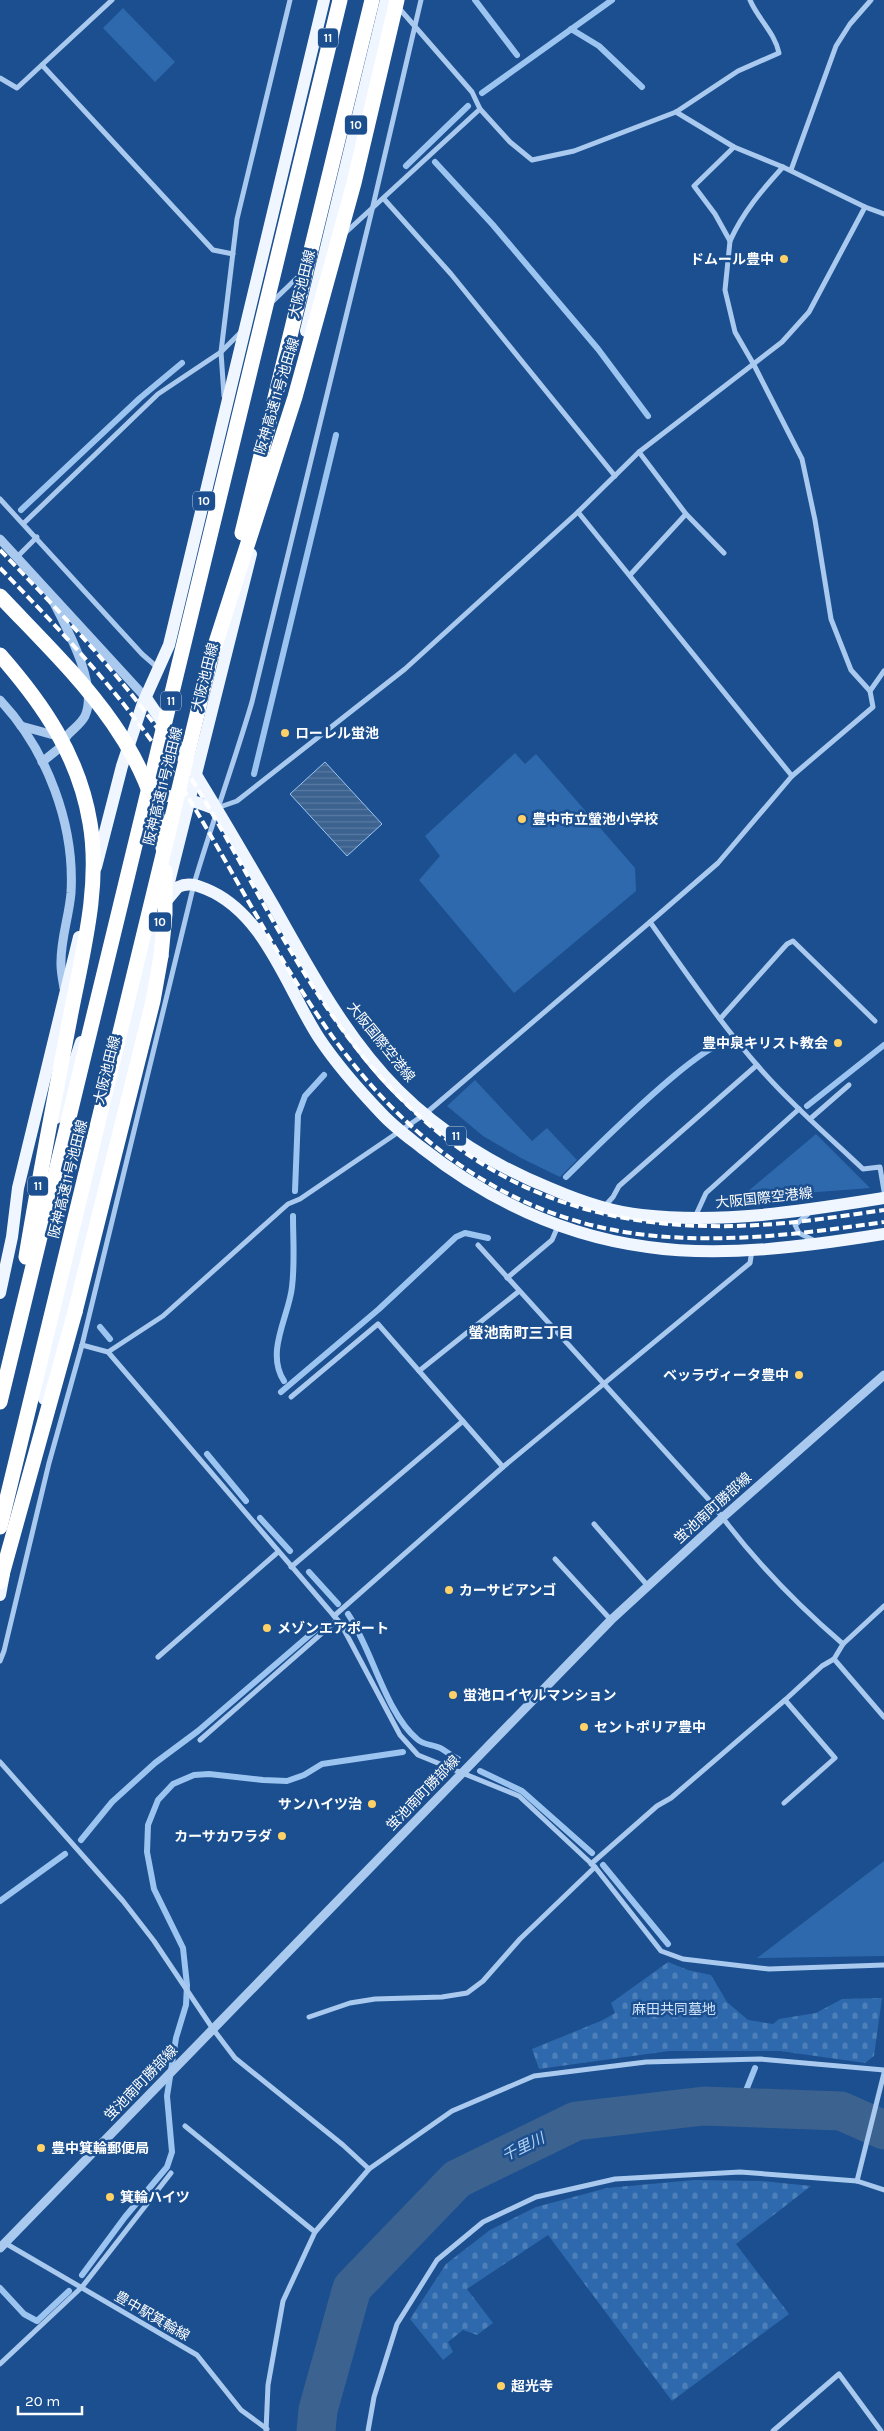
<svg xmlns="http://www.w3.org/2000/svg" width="884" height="2431" font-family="Karla,'Noto Sans JP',sans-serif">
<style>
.cemetery{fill:url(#cemetery-stones)}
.park{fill:#2e69ad}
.water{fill:url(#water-rules);stroke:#9cc4f0}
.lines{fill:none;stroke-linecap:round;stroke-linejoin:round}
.stream{stroke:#9cc4f0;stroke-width:6}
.river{stroke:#3c6290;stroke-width:39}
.minor{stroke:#a9c9ee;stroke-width:5}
.tertiary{stroke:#a9c9ee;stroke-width:9}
.primary{stroke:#f0f6ff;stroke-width:12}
.motorway{stroke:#fff;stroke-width:15}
.rail{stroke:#fff;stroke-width:4;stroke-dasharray:9 4;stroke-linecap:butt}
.motorway-bridge{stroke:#fff;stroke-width:15}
.poi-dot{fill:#ffd166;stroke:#1b4f8f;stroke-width:2}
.labels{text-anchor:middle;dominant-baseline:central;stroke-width:5;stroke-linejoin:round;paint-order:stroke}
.shield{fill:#1b4f8f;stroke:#bbcadd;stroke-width:1}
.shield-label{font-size:12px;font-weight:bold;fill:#fff}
.poi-label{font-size:14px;font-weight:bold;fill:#fff;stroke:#1b4f8f;text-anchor:start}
.street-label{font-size:14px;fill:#fff;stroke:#1b4f8f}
.park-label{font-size:14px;fill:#cfe3fa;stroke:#1b4f8f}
.neighbourhood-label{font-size:15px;font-weight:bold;fill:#fff;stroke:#1b4f8f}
.water-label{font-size:15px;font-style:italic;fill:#b5d3f5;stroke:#1b4f8f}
</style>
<defs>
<pattern id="cemetery-stones" width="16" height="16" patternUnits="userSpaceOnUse" patternTransform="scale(1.25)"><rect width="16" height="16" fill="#2e69ad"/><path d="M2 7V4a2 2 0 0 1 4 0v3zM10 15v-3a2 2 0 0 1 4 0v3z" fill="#4d80b9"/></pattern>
<pattern id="water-rules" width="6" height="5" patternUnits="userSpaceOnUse" patternTransform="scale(1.25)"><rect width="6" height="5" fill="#3c6290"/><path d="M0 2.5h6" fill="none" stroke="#597aa1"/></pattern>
</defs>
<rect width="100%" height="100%" fill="#1b4f8f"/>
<g class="cemetery">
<polygon points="668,1962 688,1970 711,1975 727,2002 748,2020 773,2024 779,2019 816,2013 842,1999 882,1998 874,2056 865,2063 780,2051 669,2051 539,2069 532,2049 603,2020 615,2013 611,2003"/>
<polygon points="694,2180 762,2181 811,2186 736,2244 789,2314 672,2401 548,2235 467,2289 493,2323 477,2335 463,2330 448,2342 453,2352 443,2360 410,2319 446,2264 490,2230 536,2207 607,2188"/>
</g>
<g class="park">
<polygon points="123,8 175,62 155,82 103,28"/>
<polygon points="515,753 525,764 536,754 635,868 636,891 514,993 419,880 440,856 425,836"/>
<polygon points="475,1080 532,1141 547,1128 577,1160 560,1177 521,1158 483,1136 447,1106"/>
<polygon points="816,1134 870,1188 740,1198"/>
<polygon points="884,1861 884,1956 757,1958"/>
</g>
<polygon class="water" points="325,762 382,824 347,856 290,794"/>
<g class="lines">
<g class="stream">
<polyline points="475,0 517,55"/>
<polyline points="571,29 599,46 642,87"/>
<polyline points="482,93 612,0"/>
<polyline points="435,162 493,225 598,349 648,416"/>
<polyline points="406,166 468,106"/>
<polyline points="21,510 140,398 182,363"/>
<polyline points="254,774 336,435"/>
<polyline points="807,1106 884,1045"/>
<path d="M566,1177C588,1155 701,1042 725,1044"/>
<polyline points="295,1191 298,1115 305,1096 324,1075"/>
<polyline points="100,1327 110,1339"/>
<path d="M284,1381C265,1352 289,1316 292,1287C295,1263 293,1239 293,1216"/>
<polyline points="281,1392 379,1309 456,1237 465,1233 488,1238"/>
<polyline points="207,1454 246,1501"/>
<polyline points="260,1518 290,1551"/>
<polyline points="309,1572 338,1604"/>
<path d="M348,1614C372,1649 385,1712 417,1739C424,1746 434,1744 442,1749C447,1752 452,1756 458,1759"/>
<polyline points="480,1771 522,1791 592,1853"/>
<polyline points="81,1840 112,1802 155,1763 198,1731 319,1627"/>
<polyline points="603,1865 668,1944"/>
<polyline points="0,1901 65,1854"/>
<polyline points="739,2108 755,2068"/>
<polyline points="82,2275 125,2217 167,2167 172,2152 167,2096 176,2038 186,2005 187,1985 183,1948 154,1889 147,1852 148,1825 158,1800 173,1784 194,1775 209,1774 263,1780 287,1781 304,1775 322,1764 403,1752"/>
<polyline points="0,2288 24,2314 37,2321 69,2291"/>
</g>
<polyline class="river" points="316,2431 318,2410 352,2288 457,2179 576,2121 704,2106 841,2111 884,2130"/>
<g class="minor">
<path d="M398,7L472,92L480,109L510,142L532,160L574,151L676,112L738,71L779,53C775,33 758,19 750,0"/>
<polyline points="42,65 213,250 233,254"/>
<polyline points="0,78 17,88 112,0"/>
<polyline points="676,112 734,147 783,167 865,207 884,214"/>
<polyline points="734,147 694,186 715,214 730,241 725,290 735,332 754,365 802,459 815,520 831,619 851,670 870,691"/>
<polyline points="791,170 836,46 850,24 871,0"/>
<polyline points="384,199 451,274 615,476"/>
<polyline points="344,234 480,109"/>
<path d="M730,241C743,212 762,190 783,167"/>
<polyline points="271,303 301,274"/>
<polyline points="224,396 221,352 237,219 290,0"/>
<polyline points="639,452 686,514 724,553"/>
<polyline points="0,499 142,654 158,668"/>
<polyline points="578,512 792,776"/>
<polyline points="24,523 158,394 221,352 240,333"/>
<polyline points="17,557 37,537"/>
<polyline points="630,575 686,514"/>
<polyline points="217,808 237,801 405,669 578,512 639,452 782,342 809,312 865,207"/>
<path d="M650,922C684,970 718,1020 757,1065C789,1102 827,1135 863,1169L880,1167L884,1191"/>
<polyline points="720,1019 787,944 793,941 875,1021"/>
<polyline points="810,1119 849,1085"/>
<polyline points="604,1207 613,1197 619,1186 757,1065"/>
<polyline points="808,1214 795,1225 799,1233 813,1240"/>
<polyline points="695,1217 706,1193 799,1109"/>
<path d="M478,1245L711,1502C749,1555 793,1601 843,1644"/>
<polyline points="507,1278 552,1240 558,1226"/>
<polyline points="82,1345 108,1352 341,1624 400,1735 418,1755 519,1796 595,1867 661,1951 683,1959 769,1969 884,1965"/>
<polyline points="108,1352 163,1316 288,1204 300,1199 425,1114 650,922 718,863 792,776 873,707 870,691 884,671"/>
<polyline points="419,1371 518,1292"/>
<polyline points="291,1397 378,1324 503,1467"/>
<polyline points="594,1524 648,1586"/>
<polyline points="555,1559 611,1620"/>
<polyline points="291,1567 463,1421"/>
<polyline points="334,1616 503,1467 750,1263 752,1250"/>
<polyline points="158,1657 278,1552"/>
<polyline points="834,1659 884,1717"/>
<path d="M0,1661L4,1651L49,1463L82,1345L194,884C212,823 234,763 252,702L372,210L421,0"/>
<polyline points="200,1740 337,1620"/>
<polyline points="0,1762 123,1901 154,1941 213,2029 235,2058 343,2145 369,2169"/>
<polyline points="784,1803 835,1758 785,1700"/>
<polyline points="591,1864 657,1806 671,1798 785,1700 822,1666 834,1659 843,1644 884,1606"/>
<polyline points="309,2017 350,2003 375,1999 442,1997 467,1993 483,1981 520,1939 595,1867"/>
<polyline points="185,2126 315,2232"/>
<polyline points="857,2181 884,2073"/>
<polyline points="5,2243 197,2355 241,2410 267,2429"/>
<polyline points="0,2364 82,2287 171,2173"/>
<polyline points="266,2431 268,2385 283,2301 315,2232 369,2169 452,2111 534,2076 646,2062 760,2059 884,2070"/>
<polyline points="368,2431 374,2397 397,2324 437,2260 483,2222 536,2197 615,2179 740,2172 857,2181 884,2190"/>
<polyline points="773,2431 839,2374 881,2431"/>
</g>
<g class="tertiary">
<polyline points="0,539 146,698"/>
<path d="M0,700C47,750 75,825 71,893C69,917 60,941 61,965C61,973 63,981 64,988"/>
<polyline points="21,726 61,737"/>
<path d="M42,762L62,746C65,732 79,728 85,716C99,685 66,627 52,599"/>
<polyline points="0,2248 611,1620 722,1518 884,1375"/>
</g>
<g class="primary">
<polyline points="306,331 386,0"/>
<path d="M146,698C193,766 234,838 276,910C311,972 347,1039 398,1090C441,1133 496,1167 552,1189C580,1201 612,1212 642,1215C724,1224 803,1211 884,1198"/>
<path d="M147,806C160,785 197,803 216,809"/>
<polyline points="96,867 122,766 143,703 169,645 324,0"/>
<polyline points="168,886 251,554"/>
<path d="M168,899L178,887C188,882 196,885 206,889C265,913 287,989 319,1038C337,1065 360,1091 382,1114C394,1127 408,1137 422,1148C487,1199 564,1236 648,1247C724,1258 809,1246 884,1234"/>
<polyline points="56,1118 81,1042"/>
<polyline points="0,1293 12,1237 18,1188 79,937"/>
<polyline points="44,1399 159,925"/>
<polyline points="0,1595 4,1574"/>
</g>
<polyline class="motorway" points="75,1312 153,1001 161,956"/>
<g class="rail">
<path d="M0,550C65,617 129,683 180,761C234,844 275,934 332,1015C439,1169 570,1236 758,1225C800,1223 842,1216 884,1210"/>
<path d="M0,568C60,630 120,692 168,765C222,849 266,940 323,1023C403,1140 511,1223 656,1236C732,1243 809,1233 884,1222"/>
</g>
<g class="motorway-bridge">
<polyline points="242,533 372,0"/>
<path d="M0,596C69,669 151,742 163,848"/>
<path d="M0,655C43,704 79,756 90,823C101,887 82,955 70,1018C55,1097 39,1177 26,1257"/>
<polyline points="161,956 165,914 165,871"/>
<polyline points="0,1402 340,0"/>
<polyline points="0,1527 210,661 295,397 354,183 397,0"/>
<polyline points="0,1582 75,1312"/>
</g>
</g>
<g class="poi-dot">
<circle cx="784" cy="259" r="5"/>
<circle cx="285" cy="733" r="5"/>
<circle cx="522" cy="819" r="5"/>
<circle cx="838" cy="1043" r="5"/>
<circle cx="799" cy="1375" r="5"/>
<circle cx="449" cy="1590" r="5"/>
<circle cx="267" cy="1628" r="5"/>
<circle cx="453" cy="1695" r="5"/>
<circle cx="584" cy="1727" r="5"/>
<circle cx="372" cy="1804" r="5"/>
<circle cx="282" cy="1836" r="5"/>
<circle cx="41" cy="2148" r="5"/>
<circle cx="110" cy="2197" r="5"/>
<circle cx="501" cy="2386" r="5"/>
</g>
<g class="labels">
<g class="shield">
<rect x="318" y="28.5" width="20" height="19" rx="4"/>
<rect x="345" y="115.5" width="22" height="19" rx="4"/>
<rect x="193" y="491.5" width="22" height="19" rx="4"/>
<rect x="161" y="691.5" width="20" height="19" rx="4"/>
<rect x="149" y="912.5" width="22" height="19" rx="4"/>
<rect x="446" y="1126.5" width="20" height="19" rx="4"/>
<rect x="28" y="1176.5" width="20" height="19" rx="4"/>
</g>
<g class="shield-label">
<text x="328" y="38">11</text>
<text x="356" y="125">10</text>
<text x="204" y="501">10</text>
<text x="171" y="701">11</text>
<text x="160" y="922">10</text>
<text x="456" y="1136">11</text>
<text x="38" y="1186">11</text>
</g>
<g class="poi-label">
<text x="774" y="259" text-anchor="end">ドムール豊中</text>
<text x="295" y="733">ローレル蛍池</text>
<text x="532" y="819">豊中市立螢池小学校</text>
<text x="828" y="1043" text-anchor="end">豊中泉キリスト教会</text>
<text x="789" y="1375" text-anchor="end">ベッラヴィータ豊中</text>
<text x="459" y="1590">カーサビアンゴ</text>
<text x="277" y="1628">メゾンエアポート</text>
<text x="463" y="1695">蛍池ロイヤルマンション</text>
<text x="594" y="1727">セントポリア豊中</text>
<text x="362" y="1804" text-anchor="end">サンハイツ治</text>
<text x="272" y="1836" text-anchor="end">カーサカワラダ</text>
<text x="51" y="2148">豊中箕輪郵便局</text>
<text x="120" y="2197">箕輪ハイツ</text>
<text x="511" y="2386">超光寺</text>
</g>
<g class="street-label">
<text transform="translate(302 284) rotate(-76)">大阪池田線</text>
<text transform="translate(277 396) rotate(-73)">阪神高速11号池田線</text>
<text transform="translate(205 677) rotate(-76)">大阪池田線</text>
<text transform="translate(163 786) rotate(-76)">阪神高速11号池田線</text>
<text transform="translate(381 1042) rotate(51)">大阪国際空港線</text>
<text transform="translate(107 1070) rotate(-76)">大阪池田線</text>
<text transform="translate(68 1179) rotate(-76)">阪神高速11号池田線</text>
<text transform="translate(764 1198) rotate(-6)">大阪国際空港線</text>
<text transform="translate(713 1508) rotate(-42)">蛍池南町勝部線</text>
<text transform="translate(423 1793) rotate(-46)">蛍池南町勝部線</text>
<text transform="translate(141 2083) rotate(-46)">蛍池南町勝部線</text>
<text transform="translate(152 2316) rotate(30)">豊中駅箕輪線</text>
</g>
<g class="park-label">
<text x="674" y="2009">麻田共同墓地</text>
</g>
<g class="neighbourhood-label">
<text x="521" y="1333">螢池南町三丁目</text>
</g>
<g class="water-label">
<text transform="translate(523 2147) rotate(-26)">千里川</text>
</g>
</g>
<path d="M18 2406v8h64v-8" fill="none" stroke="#ffffff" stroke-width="2.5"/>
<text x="25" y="2406" font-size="15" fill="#ffffff" stroke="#1b4f8f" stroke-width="4" paint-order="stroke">20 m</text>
</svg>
